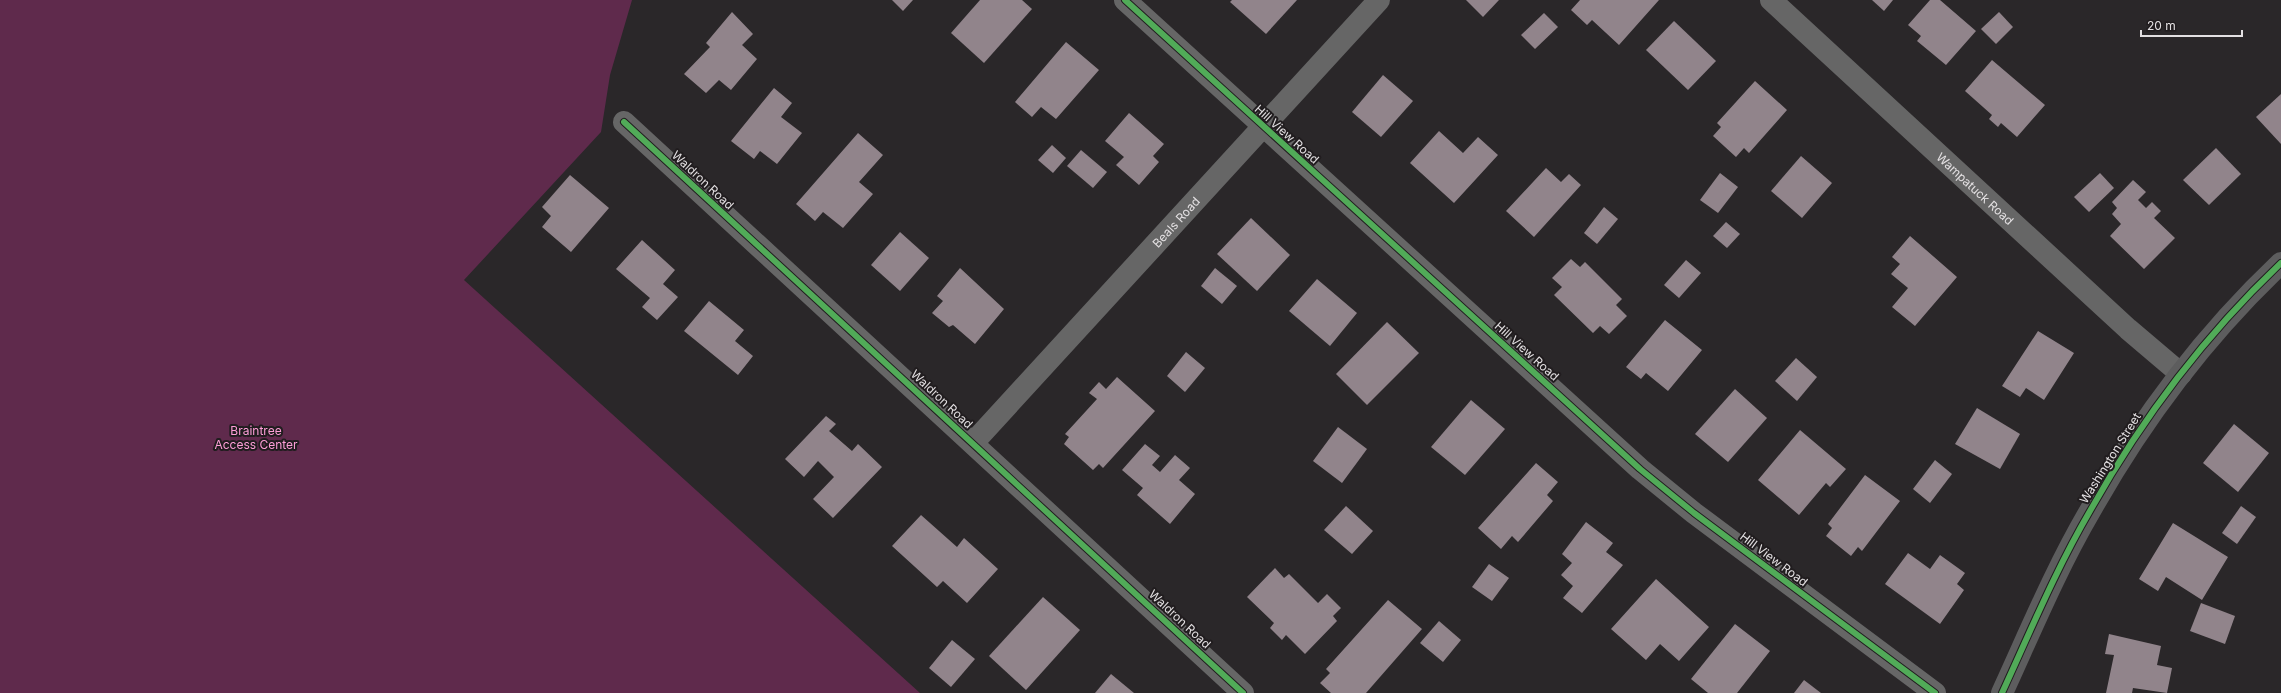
<svg xmlns="http://www.w3.org/2000/svg" width="2281" height="693" font-family="Inter,sans-serif">
<style>
.green{fill:#5f2a4c}
.building{fill:#91848b}
.lines{fill:none;stroke-linecap:round;stroke-linejoin:round}
.minor{stroke:#666;stroke-width:22}
.major{stroke:#5d5d5e;stroke-width:22}
.cycleway-casing{stroke:#211d1f;stroke-width:8}
.cycleway{stroke:#51ab58;stroke-width:6}
.labels{text-anchor:middle;dominant-baseline:central;stroke-width:4;stroke-linejoin:round;paint-order:stroke}
.street-label{font-size:12px;fill:#e3e0e2;stroke:#211d1f}
.park-label{font-size:12px;fill:#fe9ed8;stroke:#211d1f}
</style>
<rect width="100%" height="100%" fill="#2a2729"/>
<polygon class="green" points="0,0 632,0 610,75 601,132 464,280 920,693 0,693"/>
<g class="building">
<polygon points="892,0 913,0 903,11"/>
<polygon points="980,0 1022,0 1032,9 984,63 951,33"/>
<polygon points="1232,0 1297,0 1266,34 1230,2"/>
<polygon points="1466,0 1499,0 1483,17"/>
<polygon points="1580,0 1659,0 1619,45 1592,20 1587,25 1571,10"/>
<polygon points="1872,0 1893,0 1884,11"/>
<polygon points="1930,0 1940,0 1976,31 1946,65 1917,41 1921,36 1908,25"/>
<polygon points="732,12 753,34 742,45 757,59 731,90 719,80 706,93 684,74 710,47 706,43"/>
<polygon points="1999,12 2013,27 1996,44 1981,29"/>
<polygon points="1544,13 1558,27 1535,49 1521,35"/>
<polygon points="1674,21 1716,61 1688,90 1646,50"/>
<polygon points="1066,42 1099,70 1056,119 1041,107 1032,117 1015,102"/>
<polygon points="1992,60 2045,105 2017,137 2001,123 1998,127 1989,119 1992,115 1965,91"/>
<polygon points="1383,75 1413,101 1381,137 1352,112"/>
<polygon points="1755,81 1787,110 1749,153 1744,148 1736,157 1713,136 1721,127 1717,123"/>
<polygon points="774,88 792,103 781,117 802,133 777,164 760,151 754,159 731,141"/>
<polygon points="2281,94 2281,144 2256,117"/>
<polygon points="1129,113 1164,144 1153,156 1159,162 1139,185 1116,165 1124,157 1105,141"/>
<polygon points="1439,131 1463,153 1478,137 1498,155 1454,203 1410,163"/>
<polygon points="858,133 883,155 859,182 873,194 843,228 823,212 815,221 796,204"/>
<polygon points="1052,145 1066,158 1053,173 1038,160"/>
<polygon points="2216,148 2241,174 2209,205 2183,180"/>
<polygon points="1081,150 1107,172 1093,188 1067,166"/>
<polygon points="1801,156 1832,183 1802,218 1771,191"/>
<polygon points="1546,168 1561,182 1569,174 1581,185 1534,237 1506,211"/>
<polygon points="1720,173 1738,187 1718,213 1700,200"/>
<polygon points="2100,173 2114,188 2089,212 2074,197"/>
<polygon points="570,175 609,208 571,252 542,227 551,216 542,207"/>
<polygon points="2133,180 2146,192 2138,200 2146,208 2152,202 2161,211 2154,218 2175,238 2144,269 2110,236 2121,224 2112,214 2117,208 2112,202"/>
<polygon points="1604,207 1618,219 1597,244 1584,233"/>
<polygon points="1251,218 1290,255 1257,291 1217,254"/>
<polygon points="1726,222 1740,234 1727,248 1713,236"/>
<polygon points="900,232 929,258 900,291 871,265"/>
<polygon points="1910,236 1957,277 1915,326 1892,307 1908,288 1891,274 1900,264 1892,257"/>
<polygon points="642,240 675,270 663,284 678,297 657,320 642,307 650,298 616,269"/>
<polygon points="1571,259 1580,267 1585,262 1622,299 1616,305 1627,316 1609,334 1600,326 1593,333 1554,295 1562,287 1552,278"/>
<polygon points="1686,260 1701,273 1679,298 1664,285"/>
<polygon points="960,268 1004,309 975,344 953,325 949,327 932,313 943,301 937,296"/>
<polygon points="1215,268 1237,286 1222,304 1201,286"/>
<polygon points="1317,279 1357,313 1330,346 1289,311"/>
<polygon points="709,301 744,330 735,341 753,356 738,375 684,331"/>
<polygon points="1665,320 1702,350 1668,391 1646,373 1641,379 1626,367"/>
<polygon points="1387,322 1419,353 1367,405 1336,374"/>
<polygon points="2038,331 2074,353 2044,400 2026,388 2020,397 2002,386"/>
<polygon points="1186,352 1205,368 1185,392 1167,376"/>
<polygon points="1796,358 1817,377 1797,401 1775,381"/>
<polygon points="1117,377 1155,411 1103,468 1099,464 1093,470 1064,444 1069,437 1065,434 1097,399 1089,393 1099,382 1106,389"/>
<polygon points="1735,389 1767,418 1728,462 1695,434"/>
<polygon points="1471,400 1505,429 1465,475 1431,447"/>
<polygon points="1977,408 2020,434 2000,469 1955,444"/>
<polygon points="826,416 836,424 829,431 852,451 858,444 882,467 833,518 813,499 834,477 818,461 804,477 785,459"/>
<polygon points="2234,424 2269,453 2238,492 2203,463"/>
<polygon points="1338,427 1367,449 1342,483 1313,461"/>
<polygon points="1800,430 1846,469 1830,487 1826,483 1799,515 1758,480"/>
<polygon points="1145,444 1160,456 1152,465 1160,472 1175,455 1190,468 1179,480 1195,494 1170,524 1137,495 1143,488 1122,470"/>
<polygon points="1935,460 1952,474 1930,503 1913,489"/>
<polygon points="1536,463 1558,482 1547,495 1553,501 1518,542 1512,536 1501,549 1478,528"/>
<polygon points="1865,475 1900,501 1862,551 1858,547 1851,556 1826,536 1832,528 1828,524"/>
<polygon points="1346,506 1373,531 1352,554 1324,530"/>
<polygon points="2241,506 2256,517 2237,544 2222,533"/>
<polygon points="921,515 957,547 964,538 998,569 967,603 943,581 937,587 892,546"/>
<polygon points="1586,522 1613,543 1606,552 1623,565 1582,613 1563,598 1573,586 1561,575 1572,563 1562,554"/>
<polygon points="2173,523 2228,557 2202,600 2166,577 2158,591 2139,579"/>
<polygon points="1908,553 1930,569 1940,555 1965,573 1957,584 1964,590 1940,624 1885,584"/>
<polygon points="1489,564 1509,578 1492,601 1472,587"/>
<polygon points="1275,568 1284,578 1289,574 1318,603 1327,594 1341,608 1333,616 1337,621 1305,654 1286,635 1282,640 1270,628 1274,623 1247,597"/>
<polygon points="1656,579 1709,627 1679,661 1660,644 1646,660 1611,629"/>
<polygon points="1043,597 1080,630 1026,690 989,656"/>
<polygon points="1388,600 1422,629 1366,693 1331,693 1320,683 1330,673 1326,669"/>
<polygon points="2201,603 2235,616 2225,644 2190,631"/>
<polygon points="1439,621 1461,640 1443,662 1420,643"/>
<polygon points="1735,624 1770,651 1737,693 1708,693 1691,679"/>
<polygon points="2109,634 2161,646 2157,665 2172,668 2167,693 2133,688 2132,693 2106,693 2114,655 2105,654"/>
<polygon points="952,640 975,659 951,687 929,668"/>
<polygon points="1111,674 1134,693 1095,693"/>
<polygon points="1804,680 1821,693 1794,693"/>
</g>
<g class="lines">
<g class="minor">
<polyline points="1125,0 1640,469 1694,513 1935,693"/>
<path id="s1" d="M1771,0L2128,329L2181,374"/>
<polyline points="624,122 1243,693"/>
<path id="s2" d="M973,443L1379,0"/>
</g>
<path class="major" d="M2002,693C2030,632 2056,569 2090,511C2141,420 2205,335 2281,263"/>
<g class="cycleway-casing">
<g id="cycleway">
<polyline points="1125,0 1640,469 1694,513 1935,693"/>
<polyline points="624,122 1243,693"/>
<path d="M2002,693C2030,632 2056,569 2090,511C2141,420 2205,335 2281,263"/>
</g>
</g>
<use href="#cycleway" class="cycleway"/>
</g>
<g class="labels">
<g class="street-label">
<text transform="translate(1287 134) rotate(42)">Hill View Road</text>
<text transform="translate(703 180) rotate(43)">Waldron Road</text>
<text stroke="none"><textPath href="#s1" startOffset="278">Wampatuck Road</textPath></text>
<text stroke="none"><textPath href="#s2" startOffset="300">Beals Road</textPath></text>
<text transform="translate(1527 351) rotate(42)">Hill View Road</text>
<text transform="translate(942 399) rotate(43)">Waldron Road</text>
<text transform="translate(2110 458) rotate(-58)">Washington Street</text>
<text transform="translate(1774 559) rotate(37)">Hill View Road</text>
<text transform="translate(1180 619) rotate(43)">Waldron Road</text>
</g>
<g class="park-label">
<text x="256" y="430">Braintree<tspan x="256" dy="14">Access Center</tspan></text>
</g>
</g>
<path d="M2141 30v6h101v-6" fill="none" stroke="#e3e0e2" stroke-width="2"/>
<text x="2147" y="30" font-size="12" fill="#e3e0e2" stroke="#211d1f" stroke-width="3" paint-order="stroke">20 m</text>
</svg>
